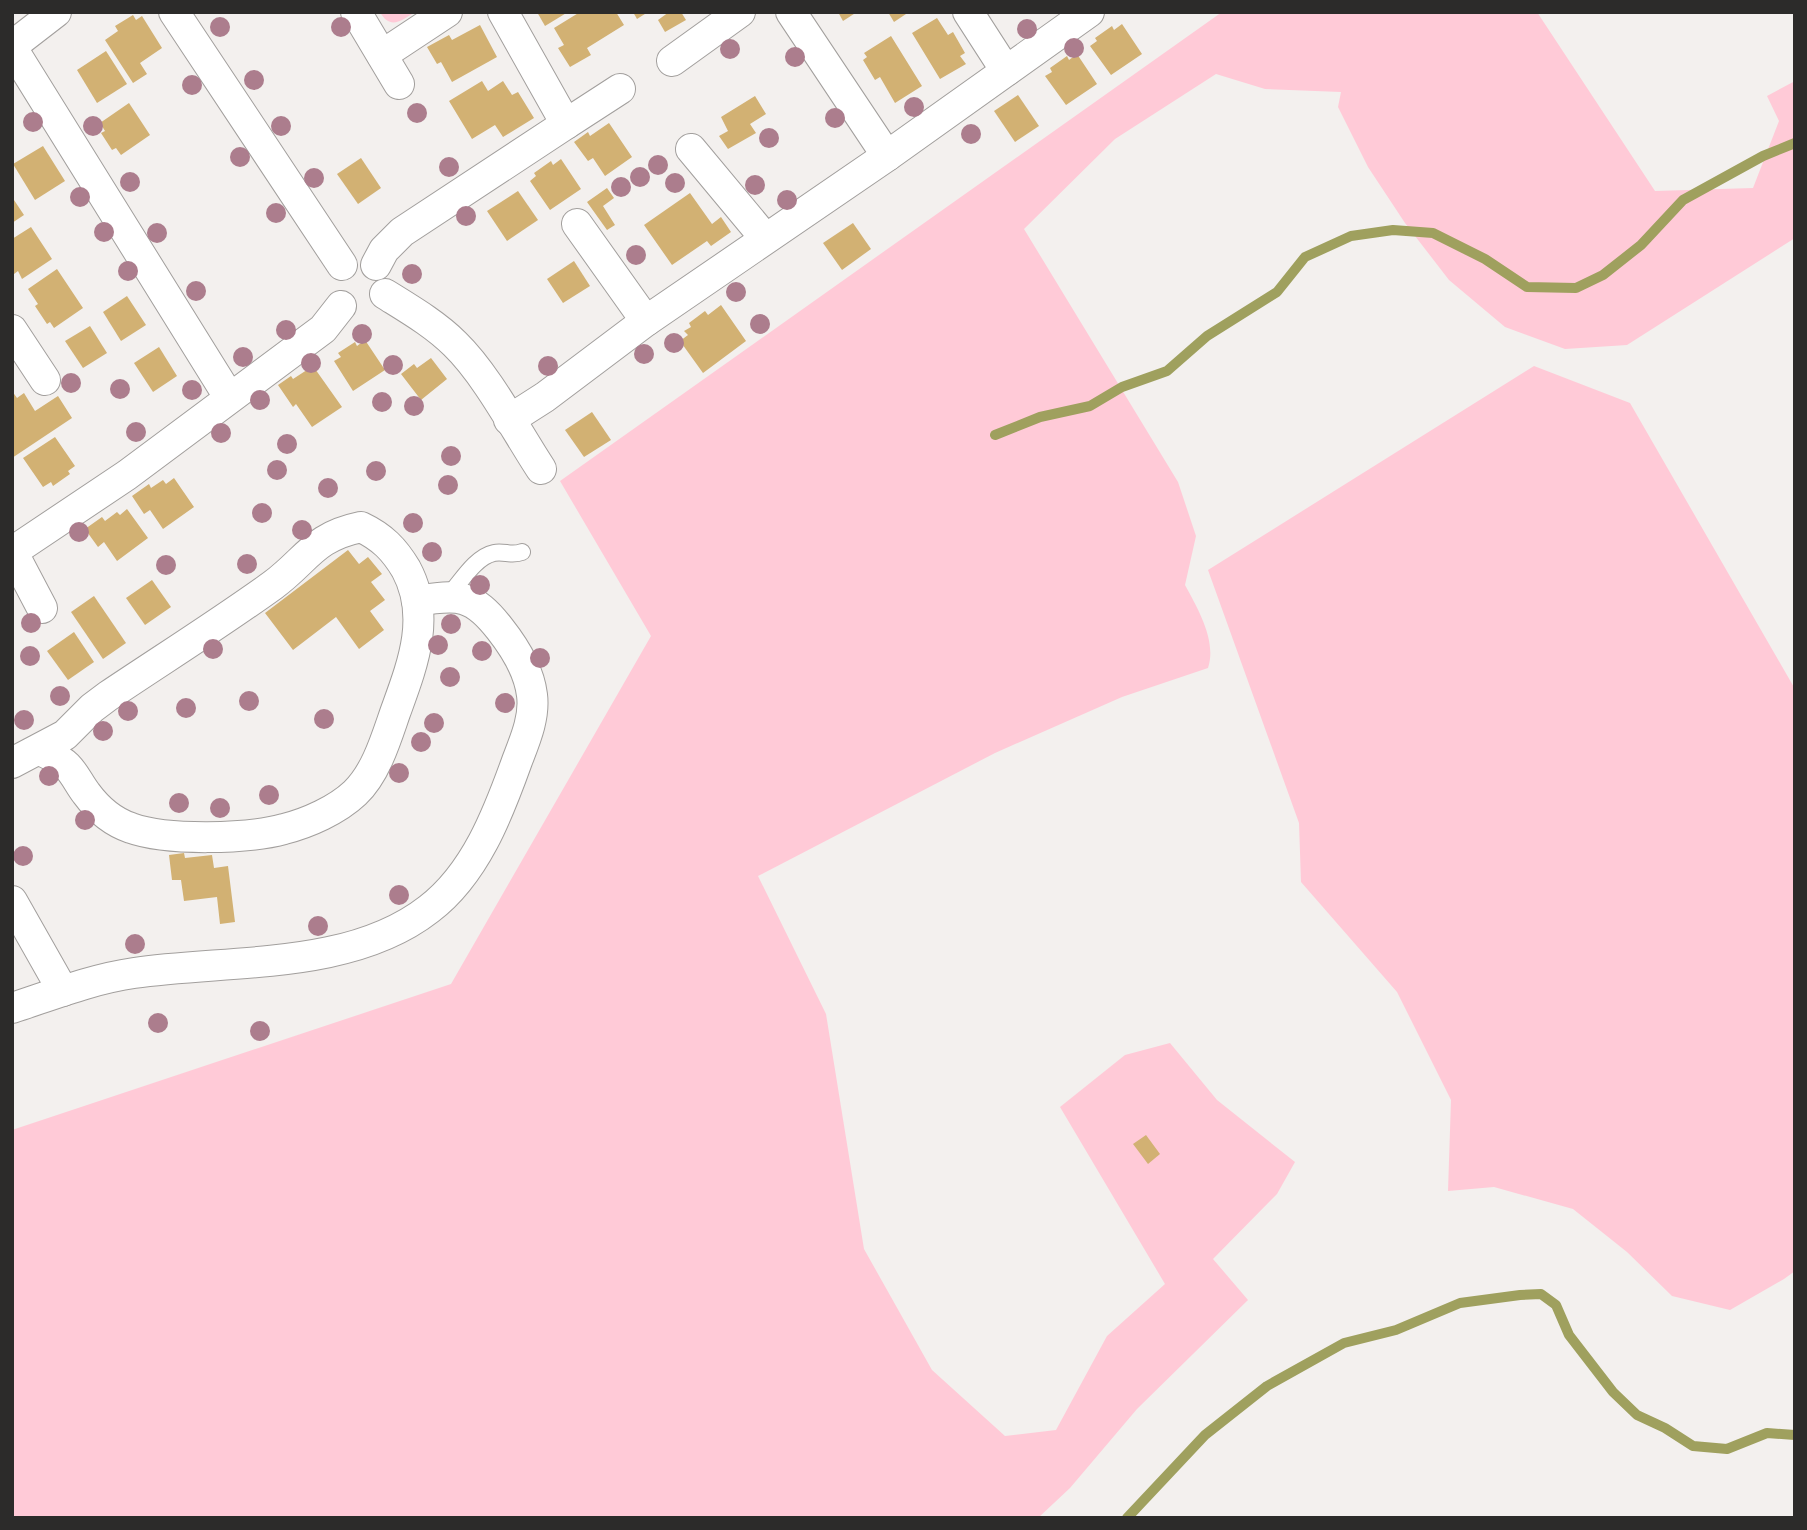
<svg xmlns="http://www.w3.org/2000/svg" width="1807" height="1530" font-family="'Crimson Pro',serif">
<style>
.green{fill:#ffcad7}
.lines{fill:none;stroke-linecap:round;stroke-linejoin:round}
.stream{stroke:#9fa05e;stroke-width:10}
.building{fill:#d2b173}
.lane-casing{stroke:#a29f9d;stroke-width:18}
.street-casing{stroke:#a29f9d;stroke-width:32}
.lane{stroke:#fff;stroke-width:16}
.street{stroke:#fff;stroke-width:30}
.tree{fill:#ac7d8d}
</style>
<rect width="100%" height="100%" fill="#f3f0ee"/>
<g class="green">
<path d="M380,12H415C401,21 390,30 380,12Z"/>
<path d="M1222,12H1537L1655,191L1753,188L1779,121L1767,96L1795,81V238L1627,345L1565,349L1505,327L1449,280L1405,223L1368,167L1338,107L1341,92L1265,89L1216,74L1115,139L1024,229L1178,482L1196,536L1185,585C1198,609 1217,641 1208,668L1122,697L995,753L758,876L826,1014L864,1249L932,1370L1005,1436L1056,1430L1107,1336L1165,1284L1060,1107L1125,1055L1170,1043L1217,1100L1295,1162L1277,1194L1213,1259L1248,1300L1137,1409L1070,1488L1038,1518H12V1130L451,984L651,636L560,481Z"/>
<polygon points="1534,366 1630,403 1795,689 1795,1271 1784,1279 1730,1310 1672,1296 1627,1252 1573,1209 1494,1187 1448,1191 1451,1100 1397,992 1301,882 1299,823 1208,570"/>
</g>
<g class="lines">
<g class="stream">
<polyline points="995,435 1040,417 1090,406 1122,387 1167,371 1207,336 1277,292 1305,257 1351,236 1393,230 1433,233 1485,259 1527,287 1576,288 1603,275 1641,245 1683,200 1763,156 1795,143"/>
<polyline points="1127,1518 1205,1435 1267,1386 1344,1343 1396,1330 1460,1303 1520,1295 1541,1294 1556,1305 1569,1335 1613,1392 1637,1415 1665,1428 1693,1446 1727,1449 1767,1433 1795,1435"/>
</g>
</g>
<g class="building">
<polygon points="537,12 568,12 545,26"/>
<polygon points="580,12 616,12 624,25 587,48 591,55 570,67 558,48 564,45 554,28"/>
<polygon points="633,12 648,12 637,19"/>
<polygon points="669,12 681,12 686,20 665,32 658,20"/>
<polygon points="838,12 857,12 843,21"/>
<polygon points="888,12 909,12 894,22"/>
<polygon points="133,15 136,20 142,16 162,48 140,63 147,74 133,83 105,40 118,31 115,26"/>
<polygon points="937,18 948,35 953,32 965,53 960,56 966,64 940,79 912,33"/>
<polygon points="1122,24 1142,54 1111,75 1090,46 1097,41 1095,38 1112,26 1114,30"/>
<polygon points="480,25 497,57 452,82 441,62 437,64 427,47 449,35 452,40"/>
<polygon points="891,36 922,86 895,103 880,77 875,80 863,60 867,57 864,53"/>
<polygon points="106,51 127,84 97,103 77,70"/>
<polygon points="1077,54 1097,84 1066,105 1045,76 1052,72 1050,68 1067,56 1069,60"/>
<polygon points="482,81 488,91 503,81 512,95 518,92 534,118 503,137 495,125 472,139 449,101"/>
<polygon points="1018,95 1039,126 1015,142 994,111"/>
<polygon points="755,96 766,114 750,124 756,133 728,149 719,136 728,131 721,117"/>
<polygon points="129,103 150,135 121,155 116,148 112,150 101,133 105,131 100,123"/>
<polygon points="609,123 632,157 605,176 593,158 588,161 574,142 588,132 590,136"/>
<polygon points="43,146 65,181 35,200 13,164"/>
<polygon points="361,158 381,188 358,204 337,174"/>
<polygon points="561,159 581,189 550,210 530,181 536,176 534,173 551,161 553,165"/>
<polygon points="607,188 614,198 603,206 615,225 607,230 587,202"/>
<polygon points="518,191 538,220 507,241 487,211"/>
<polygon points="690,193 712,224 721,217 731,232 711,246 707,241 672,265 644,225"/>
<polygon points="12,197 24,215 12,223"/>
<polygon points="853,223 871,249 842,270 823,243"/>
<polygon points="31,227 52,259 22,279 18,271 14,274 12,271 12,239"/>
<polygon points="574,261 590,286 563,303 547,279"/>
<polygon points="57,269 83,308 54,328 50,322 47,324 35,306 38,304 28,289"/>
<polygon points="127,296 146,325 121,341 103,312"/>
<polygon points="721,305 746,341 703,373 680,341 688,335 684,331 691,327 689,323 705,311 708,315"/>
<polygon points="90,326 107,353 83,368 65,341"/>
<polygon points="365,340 385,370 353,391 334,361 341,357 338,353 355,342 357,346"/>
<polygon points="159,347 177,376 153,392 134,363"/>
<polygon points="431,358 447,379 421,400 401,374 414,364 417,368"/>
<polygon points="313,366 342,407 312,427 296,404 293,407 278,385 291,376 293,379"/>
<polygon points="12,391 17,398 24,393 35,411 58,396 72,418 12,458"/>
<polygon points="592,412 611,440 584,457 565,430"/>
<polygon points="55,437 75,466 68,471 70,474 53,486 51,482 43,487 23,458"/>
<polygon points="174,478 194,507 163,529 150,510 144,514 132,496 149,484 151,488 163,480 166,484"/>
<polygon points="127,509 148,538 117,561 104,542 98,547 85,529 102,517 105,521 117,512 120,515"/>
<polygon points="348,550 359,564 368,557 382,574 371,582 385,600 370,611 384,630 359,649 336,617 293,650 265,613"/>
<polygon points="152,580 171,607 145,625 126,598"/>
<polygon points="94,596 126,643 103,659 71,612"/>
<polygon points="74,632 94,662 68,680 47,651"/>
<polygon points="184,853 185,858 212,855 214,868 228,866 235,922 220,924 217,897 184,901 181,880 172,880 169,855"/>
<polygon points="1146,1135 1160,1154 1148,1164 1133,1144"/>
</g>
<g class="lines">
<g class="lane-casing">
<path id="lane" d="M449,595C461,582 475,557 494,553C504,551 512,556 522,552"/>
</g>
<g class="street-casing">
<g id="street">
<polyline points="174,12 342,265"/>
<polyline points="356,12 399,84"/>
<polyline points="791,12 887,156"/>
<polyline points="968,12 1006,71"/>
<polyline points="12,46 56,12"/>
<polyline points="12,48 229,397"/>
<polyline points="382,55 447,12"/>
<polyline points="672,61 740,12"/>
<polyline points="566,124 620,89"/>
<polyline points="691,149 765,238"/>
<polyline points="577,224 646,321"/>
<polyline points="376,265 384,250 402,232 566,124 503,12"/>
<path d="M385,294C409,309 435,324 455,344C487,375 516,431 541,469"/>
<polyline points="12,330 45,380"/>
<polyline points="509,420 545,397 646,321 887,156 1089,12"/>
<polyline points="12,551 42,608"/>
<polyline points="12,552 127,475 323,329 341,306"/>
<path d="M12,763L65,735L92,708L108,696C163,659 219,624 273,585C308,559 313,537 361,527C382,537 394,549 406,569C432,617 412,666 395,713C386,739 376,773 355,793C337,810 308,823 284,829C248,839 167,841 131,828C113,822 97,808 86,793C79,784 75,774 67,766C60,759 50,755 40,750"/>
<polyline points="12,901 63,991"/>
<path d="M12,1008C52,995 92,979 134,973C227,959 350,971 429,909C475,874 498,814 517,761C525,740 535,717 532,695C529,670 515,648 500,629C473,594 458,594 417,601"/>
</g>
</g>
<use href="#lane" class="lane"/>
<use href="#street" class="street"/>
</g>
<g class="tree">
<circle cx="220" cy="27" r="10"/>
<circle cx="341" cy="27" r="10"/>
<circle cx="1027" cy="29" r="10"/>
<circle cx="1074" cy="48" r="10"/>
<circle cx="730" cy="49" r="10"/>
<circle cx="795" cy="57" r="10"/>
<circle cx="254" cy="80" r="10"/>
<circle cx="192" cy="85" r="10"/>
<circle cx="914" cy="107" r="10"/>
<circle cx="417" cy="113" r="10"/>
<circle cx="835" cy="118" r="10"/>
<circle cx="33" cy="122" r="10"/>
<circle cx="93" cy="126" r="10"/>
<circle cx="281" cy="126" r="10"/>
<circle cx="971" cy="134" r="10"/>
<circle cx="769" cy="138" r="10"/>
<circle cx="240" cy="157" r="10"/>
<circle cx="658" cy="165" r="10"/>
<circle cx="449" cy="167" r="10"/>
<circle cx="640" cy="177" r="10"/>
<circle cx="314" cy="178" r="10"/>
<circle cx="130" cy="182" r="10"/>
<circle cx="675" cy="183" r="10"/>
<circle cx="755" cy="185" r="10"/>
<circle cx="621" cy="187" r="10"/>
<circle cx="80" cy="197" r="10"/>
<circle cx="787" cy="200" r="10"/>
<circle cx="276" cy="213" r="10"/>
<circle cx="466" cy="216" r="10"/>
<circle cx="104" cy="232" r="10"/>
<circle cx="157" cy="233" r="10"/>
<circle cx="636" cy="255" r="10"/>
<circle cx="128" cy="271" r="10"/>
<circle cx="412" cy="274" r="10"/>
<circle cx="196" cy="291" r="10"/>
<circle cx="736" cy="292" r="10"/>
<circle cx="760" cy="324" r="10"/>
<circle cx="286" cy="330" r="10"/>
<circle cx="362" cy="334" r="10"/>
<circle cx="674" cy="343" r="10"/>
<circle cx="644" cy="354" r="10"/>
<circle cx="243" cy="357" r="10"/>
<circle cx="311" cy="363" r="10"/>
<circle cx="393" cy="365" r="10"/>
<circle cx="548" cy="366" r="10"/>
<circle cx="71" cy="383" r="10"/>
<circle cx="120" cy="389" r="10"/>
<circle cx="192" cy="390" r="10"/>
<circle cx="260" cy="400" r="10"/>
<circle cx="382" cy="402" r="10"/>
<circle cx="414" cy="406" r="10"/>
<circle cx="136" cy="432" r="10"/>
<circle cx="221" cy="433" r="10"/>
<circle cx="287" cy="444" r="10"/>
<circle cx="451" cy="456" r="10"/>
<circle cx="277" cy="470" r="10"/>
<circle cx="376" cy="471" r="10"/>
<circle cx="448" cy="485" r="10"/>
<circle cx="328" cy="488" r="10"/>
<circle cx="262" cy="513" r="10"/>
<circle cx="413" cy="523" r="10"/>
<circle cx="302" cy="530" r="10"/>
<circle cx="79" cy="532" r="10"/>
<circle cx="432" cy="552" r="10"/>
<circle cx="247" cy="564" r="10"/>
<circle cx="166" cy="565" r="10"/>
<circle cx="480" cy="585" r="10"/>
<circle cx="31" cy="623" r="10"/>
<circle cx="451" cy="624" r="10"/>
<circle cx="438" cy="645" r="10"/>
<circle cx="213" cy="649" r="10"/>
<circle cx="482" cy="651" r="10"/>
<circle cx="30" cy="656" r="10"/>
<circle cx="540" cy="658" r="10"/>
<circle cx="450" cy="677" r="10"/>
<circle cx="60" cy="696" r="10"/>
<circle cx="249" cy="701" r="10"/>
<circle cx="505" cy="703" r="10"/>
<circle cx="186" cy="708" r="10"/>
<circle cx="128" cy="711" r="10"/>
<circle cx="324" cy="719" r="10"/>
<circle cx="24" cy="720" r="10"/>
<circle cx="434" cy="723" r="10"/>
<circle cx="103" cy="731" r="10"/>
<circle cx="421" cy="742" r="10"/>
<circle cx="399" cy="773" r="10"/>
<circle cx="49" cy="776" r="10"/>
<circle cx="269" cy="795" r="10"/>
<circle cx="179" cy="803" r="10"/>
<circle cx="220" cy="808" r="10"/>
<circle cx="85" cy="820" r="10"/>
<circle cx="23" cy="856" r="10"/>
<circle cx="399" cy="895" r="10"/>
<circle cx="318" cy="926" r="10"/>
<circle cx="135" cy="944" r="10"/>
<circle cx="158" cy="1023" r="10"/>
<circle cx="260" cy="1031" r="10"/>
</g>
<rect width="1807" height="1530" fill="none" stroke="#2c2b2a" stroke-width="28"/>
</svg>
